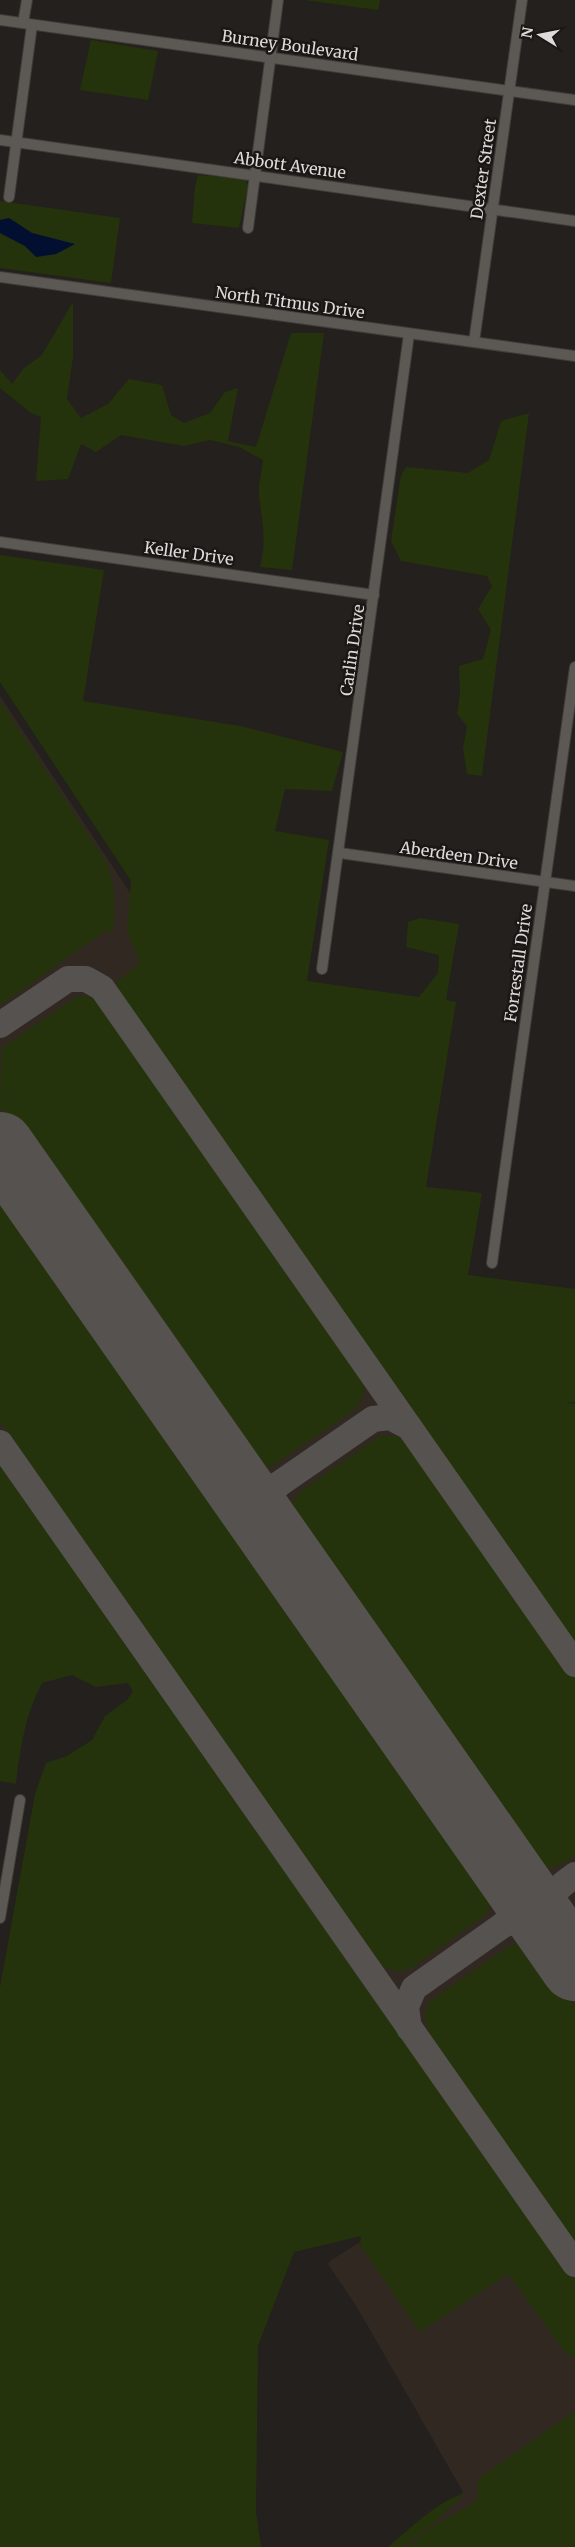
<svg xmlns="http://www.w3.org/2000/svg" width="575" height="2547" font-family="Merriweather,serif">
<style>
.built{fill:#312921}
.green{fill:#24330b}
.water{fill:#030f31}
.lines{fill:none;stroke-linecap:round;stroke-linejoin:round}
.taxiway{stroke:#565250;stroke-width:26}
.runway{stroke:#565250;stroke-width:68}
.street-casing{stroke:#3f3c39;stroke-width:12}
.street{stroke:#5c5854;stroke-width:10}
.labels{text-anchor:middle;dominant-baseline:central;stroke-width:5;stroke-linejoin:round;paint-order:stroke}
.street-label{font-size:16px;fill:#dddbd9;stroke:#1a1714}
</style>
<rect width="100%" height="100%" fill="#24201d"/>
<polygon class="built" points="0,696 575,1566 575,2547 395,2547 463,2492 357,2307 328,2264 330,2261 399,2217 351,1997 0,1472"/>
<g class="green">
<polygon points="305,0 380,0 378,10"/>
<polygon points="91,40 158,51 148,100 80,90"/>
<polygon points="198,175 245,179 248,186 239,228 192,223 195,187"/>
<polygon points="0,201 120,218 111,283 0,268 0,233 25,246 37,257 74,244 32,233 9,218 0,220"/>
<path d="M73,302V357L67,399L81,418L108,404L129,379L162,385L171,415L184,423L210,413L225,392L238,388L228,441L256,447L291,333H324L292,570L260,567C267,539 262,523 259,496C258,484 262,471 263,460L239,447L210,440L184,446L121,435L96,452L81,444L68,479L36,481L41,417L31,413L0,388V370L12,384L24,368L42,355Z"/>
<polygon points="529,413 482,776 467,774 463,748 467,726 457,714 460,693 459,666 483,659 491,630 478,609 492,586 487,576 401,561 391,541 401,475 406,467 468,473 489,460 501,421"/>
<polygon points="0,555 104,570 83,701 240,726 343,752 332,791 285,789 275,831 329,840 307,981 419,997 438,973 439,955 406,947 408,922 420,918 459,924 446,1000 456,1002 426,1187 482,1193 468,1275 575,1289 575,1402 566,1402 575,1404 575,1644 117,991 116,982 140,963 127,932 131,881 0,682"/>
<path d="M0,701L106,862C116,886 116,909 112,934L107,930L0,1005Z"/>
<polygon points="90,996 103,1003 363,1376 365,1391 357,1408 271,1467 259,1466 247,1456 0,1107 2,1048 76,997"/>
<polygon points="0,1181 487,1880 493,1898 485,1915 410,1969 396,1971 383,1967 0,1421"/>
<path d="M380,1436H400L411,1444L575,1677V1855C556,1868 551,1872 530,1860L294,1525L291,1505L301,1491Z"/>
<path d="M0,1456L146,1665L145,1669L150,1678L157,1679L575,2279V2358L565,2352L508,2274L420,2332L360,2245L361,2236L294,2252L258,2346L256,2512L261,2547H0V1987L35,1794L46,1763L67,1756L92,1740L105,1716L127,1700L133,1691L128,1683L96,1687L72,1675L42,1683C25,1715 20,1749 16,1784L0,1781Z"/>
<polygon points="512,1944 527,1945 539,1955 575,2006 575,2244 430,2036 424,2016 430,2001"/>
<polygon points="575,2411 575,2547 407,2547 432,2527 472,2504 478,2497 478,2479"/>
<path d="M465,2493L433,2524L403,2547H388C411,2528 436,2502 465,2493Z"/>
</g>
<polygon class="water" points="9,218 32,233 75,244 56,254 36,257 25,246 0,233 0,220"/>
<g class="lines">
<g class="taxiway">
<polyline points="0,1025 68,979 86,979 102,988 575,1664"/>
<polyline points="0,1443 575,2264"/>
<path d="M231,1475C246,1487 261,1494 279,1484"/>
<path d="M269,1530C264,1512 265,1498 279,1484L373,1419L390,1417L409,1427"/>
<path d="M503,1925C518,1913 517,1897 514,1879"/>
<path d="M551,1933C543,1901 550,1893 575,1875"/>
<path d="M409,2028L406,2007L414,1988L503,1925C522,1916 534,1922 551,1933"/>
</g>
<polyline class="runway" points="0,1146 575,1967"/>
<g class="street-casing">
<g id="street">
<polyline points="0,20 575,100"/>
<polyline points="23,23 27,0"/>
<polyline points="0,140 575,221"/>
<polyline points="9,197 32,25"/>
<polyline points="248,228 278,0"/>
<polyline points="0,277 575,356"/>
<polyline points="474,342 522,0"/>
<polyline points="0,542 374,595"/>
<polyline points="340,853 575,886"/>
<polyline points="322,969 409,334"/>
<polyline points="492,1263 575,667"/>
<polyline points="0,1918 20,1800"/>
</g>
</g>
<use href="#street" class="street"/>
</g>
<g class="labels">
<g class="street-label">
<text transform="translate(290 45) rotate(8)">Burney Boulevard</text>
<text transform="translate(290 165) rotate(8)">Abbott Avenue</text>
<text transform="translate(483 169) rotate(-82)">Dexter Street</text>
<text transform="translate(290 302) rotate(8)">North Titmus Drive</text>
<text transform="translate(189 553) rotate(8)">Keller Drive</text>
<text transform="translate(352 650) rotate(-82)">Carlin Drive</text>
<text transform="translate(459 855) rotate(8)">Aberdeen Drive</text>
<text transform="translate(518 963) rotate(-82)">Forrestall Drive</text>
</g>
</g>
<g transform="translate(540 35) rotate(280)" stroke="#1a1714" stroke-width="4" paint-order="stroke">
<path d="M0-4L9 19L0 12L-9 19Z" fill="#dddbd9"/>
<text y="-8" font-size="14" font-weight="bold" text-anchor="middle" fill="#dddbd9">N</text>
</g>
</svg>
